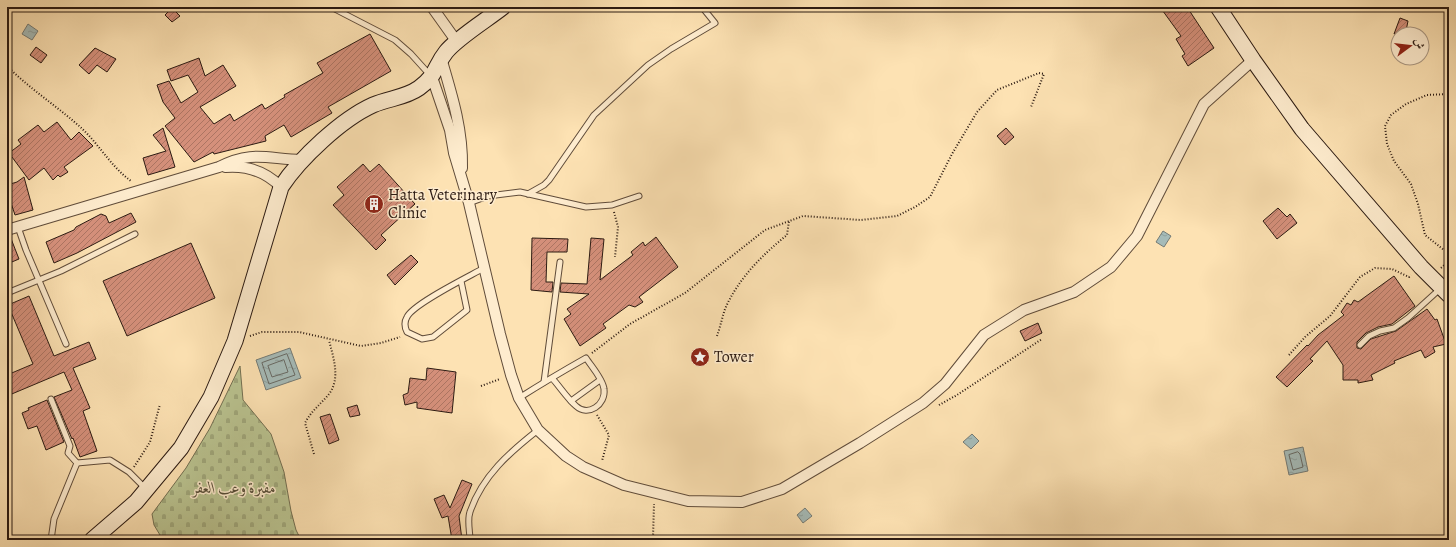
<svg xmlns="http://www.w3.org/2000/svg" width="1456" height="547" font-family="Alegreya,Amiri,serif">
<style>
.cemetery{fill:url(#cemetery-stones);stroke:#726f52}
.water{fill:url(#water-ripples);stroke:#747b76}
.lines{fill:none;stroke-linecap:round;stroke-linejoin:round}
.shore{stroke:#686a65;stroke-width:1}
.building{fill:url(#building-hatch);stroke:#2b1a12}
.lane-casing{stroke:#604c3a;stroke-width:7}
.street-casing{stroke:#604c3a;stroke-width:12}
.secondary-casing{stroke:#2b1a12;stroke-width:17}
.path{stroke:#2b1a12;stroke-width:2;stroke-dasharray:1 2;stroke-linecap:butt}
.lane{stroke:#feecce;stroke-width:5}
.street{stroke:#feecce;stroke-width:10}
.secondary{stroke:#feecce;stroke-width:15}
.labels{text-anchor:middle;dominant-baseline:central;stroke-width:3;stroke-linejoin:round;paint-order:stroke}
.poi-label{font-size:16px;fill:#2b1a12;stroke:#feecce;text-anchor:start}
.park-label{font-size:16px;font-style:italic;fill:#564d38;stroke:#feecce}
</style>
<defs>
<pattern id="cemetery-stones" width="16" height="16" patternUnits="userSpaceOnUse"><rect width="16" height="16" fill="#bac491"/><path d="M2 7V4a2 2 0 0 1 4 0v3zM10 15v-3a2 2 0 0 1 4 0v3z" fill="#a0a87c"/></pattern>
<pattern id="water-ripples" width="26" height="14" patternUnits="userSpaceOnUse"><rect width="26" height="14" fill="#a5bbb8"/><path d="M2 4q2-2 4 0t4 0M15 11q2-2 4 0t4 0" fill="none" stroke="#8ea09d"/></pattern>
<pattern id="building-hatch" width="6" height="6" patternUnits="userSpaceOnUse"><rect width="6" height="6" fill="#d5907b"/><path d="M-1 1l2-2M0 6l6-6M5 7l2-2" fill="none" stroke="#ad7563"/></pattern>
</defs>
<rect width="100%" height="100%" fill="#fde2b3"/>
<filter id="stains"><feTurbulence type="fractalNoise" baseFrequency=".005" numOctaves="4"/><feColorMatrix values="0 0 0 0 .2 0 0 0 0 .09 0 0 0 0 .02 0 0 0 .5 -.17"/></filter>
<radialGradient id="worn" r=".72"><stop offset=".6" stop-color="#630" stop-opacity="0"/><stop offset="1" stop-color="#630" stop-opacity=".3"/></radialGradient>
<polygon class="cemetery" points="240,366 243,400 271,434 284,472 291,511 296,530 301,540 163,540 154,525 152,514 186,468 210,428"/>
<g class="water">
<polygon points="28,24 38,31 32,40 22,34"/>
<polygon points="1163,231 1171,236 1164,247 1156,242"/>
<polygon points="290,348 301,378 266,390 256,360"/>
<polygon points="972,434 979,441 971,449 963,442"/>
<polygon points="1303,447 1308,471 1289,475 1284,451"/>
<polygon points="805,508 812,516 803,523 797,515"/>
</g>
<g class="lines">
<g class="shore">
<polygon points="287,354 295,375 269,384 262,363"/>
<polygon points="284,360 288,372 272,377 268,366"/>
<polygon points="1298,452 1300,454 1303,467 1293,470 1289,455"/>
</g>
</g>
<g class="building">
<polygon points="1160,7 1187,7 1214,48 1188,66 1182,56 1185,54 1176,39 1181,36"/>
<polygon points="172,8 180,16 172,22 165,15"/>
<polygon points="1400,18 1408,21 1406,31 1404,34 1394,34"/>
<polygon points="370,34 391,71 328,107 332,113 291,137 284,125 265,136 266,141 214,154 213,152 194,162 165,126 175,118 163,102 157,85 169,81 181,103 198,92 188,75 171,81 167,70 199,58 205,76 223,65 236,86 200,107 214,124 230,114 234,121 262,104 265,109 285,97 284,95 323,73 317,63"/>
<polygon points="36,47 47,55 41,63 30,55"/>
<polygon points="95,48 116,59 107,72 97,65 89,74 79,65"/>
<polygon points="57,122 71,140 79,132 93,146 64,167 68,172 60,177 58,175 53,180 44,168 29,180 9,153 21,144 18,140 38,125 44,132"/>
<polygon points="163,128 175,167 148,175 143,158 166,151 153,135"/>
<polygon points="1006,128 1014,137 1005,145 997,136"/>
<polygon points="363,164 370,172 379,164 415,204 381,235 386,240 376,250 333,205 344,195 337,187"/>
<polygon points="24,177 33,210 15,215 11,203 7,204 7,185 17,182"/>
<polygon points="1278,208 1287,217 1290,214 1297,223 1277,239 1263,221"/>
<polygon points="131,213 136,222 77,253 54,263 46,242 74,230 76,227 101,214 106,216 109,223"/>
<polygon points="7,236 10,236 19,259 7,264"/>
<polygon points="656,237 678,267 639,297 643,302 635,307 629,305 603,324 606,328 580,346 564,319 571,314 567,309 589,294 560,292 561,283 587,284 591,238 604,239 600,280 633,255 631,252 643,242 645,246"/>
<polygon points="532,238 568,239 567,252 547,252 546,282 553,282 552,292 531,290"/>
<polygon points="191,243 215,298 127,336 103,281"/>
<polygon points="411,255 418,262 395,285 387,275"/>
<polygon points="1394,276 1415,306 1392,324 1378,327 1366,333 1357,342 1357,348 1361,349 1371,339 1396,331 1427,309 1435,320 1437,319 1446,344 1433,347 1435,352 1425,358 1421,350 1394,361 1395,363 1371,375 1373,380 1358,383 1358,380 1343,380 1343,365 1327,341 1310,359 1313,361 1287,387 1276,377 1307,345 1308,346 1318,335 1344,315 1341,312 1347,303 1351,305 1354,300 1358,302"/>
<polygon points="29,296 54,356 89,342 96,359 73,368 90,408 83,411 97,451 80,457 73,438 72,439 54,397 72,390 64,372 7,396 7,375 33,364 8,305"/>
<polygon points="1038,323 1042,333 1025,341 1020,331"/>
<polygon points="427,368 456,372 452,413 417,408 417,402 405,405 403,395 408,393 410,378 426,380"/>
<polygon points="47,400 64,442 46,450 37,426 28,429 22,413 29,410 28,408"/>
<polygon points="357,405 360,415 350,417 347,408"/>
<polygon points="330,414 339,440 329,444 320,417"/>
<polygon points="462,480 472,484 459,516 462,540 452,540 448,516 442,518 434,499 444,495 450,508"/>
</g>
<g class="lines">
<g class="lane-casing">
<g id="lane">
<polyline points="331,7 395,40 411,54 430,75"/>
<polyline points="528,194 544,185 549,180 594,115 648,65 671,49 715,23 702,7"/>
<polyline points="469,203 488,196 520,192 586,207 612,205 639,196"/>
<polyline points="18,227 26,250 66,344"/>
<path d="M461,281L467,310L433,337L422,339L407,332C405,328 404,322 407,317C413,304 468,277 484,268"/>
<polyline points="7,293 61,271 135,234"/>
<polyline points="1360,345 1369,336 1380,331 1394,328 1408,318 1441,288"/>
<polyline points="544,382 560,262"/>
<path d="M519,398C541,384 563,371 586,358C591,366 603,379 604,389C606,405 588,417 576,406C567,398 560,387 552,378"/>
<polyline points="51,399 70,446 68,453 77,463 110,460 129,472 146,489"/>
<polyline points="571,401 600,380"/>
<polyline points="51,540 54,519 77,463"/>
<path d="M470,540C470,532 467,520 470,512C482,476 510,452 538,430"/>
</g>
</g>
<g class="street-casing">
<g id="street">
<polyline points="432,7 457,42"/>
<path d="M441,58C452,95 463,130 462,168"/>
<polyline points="432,77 450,130 454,153 469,203 500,334 511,375 519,398 538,430 566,456 583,467 624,485 688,501 742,502 782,489 860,443 923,403 945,384 984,335 1024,310 1074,292 1111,267 1137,236 1204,104 1253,60"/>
<path d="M225,167C247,165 265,171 281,187"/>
<path d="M7,230L219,167C252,150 267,159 302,160"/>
</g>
</g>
<g class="secondary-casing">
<g id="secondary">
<polyline points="1218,7 1253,60 1302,129 1421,267 1449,295"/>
<path d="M92,540L136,502L181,448L211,397L235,341L281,187C300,158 342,119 373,105C389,98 405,98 419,88C437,75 434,67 446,52C457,38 488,19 503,7"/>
</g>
</g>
<g class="path">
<path d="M7,66C29,88 55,105 78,125C98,142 110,166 131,181"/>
<polyline points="1449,94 1427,95 1406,104 1391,115 1385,126 1387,144 1394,161 1411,184 1418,204 1425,235 1449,254"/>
<polyline points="614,212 618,227 615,257"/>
<polyline points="1441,268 1449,261"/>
<polyline points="250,336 262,332 299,332 361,346 381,343 400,337"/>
<path d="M717,336C720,328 722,318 725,309C738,279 762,255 787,235L789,221"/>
<polyline points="592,353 630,324 685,293 765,230 803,216 861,220 897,216 915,207 930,197 952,154 977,112 997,90 1039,73 1044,74 1031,107"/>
<polyline points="1289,355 1305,337 1330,316 1360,277 1375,268 1392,269 1409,277 1411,275"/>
<polyline points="481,386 500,379"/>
<polyline points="939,405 957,395 1042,339"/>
<polyline points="597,415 609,435 602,461"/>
<path d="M314,454L305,423C311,411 321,404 329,394C341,378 333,357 329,340"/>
<polyline points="134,467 150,442 160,404"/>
<polyline points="651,540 653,537 654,504"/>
</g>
<use href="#lane" class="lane"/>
<use href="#street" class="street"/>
<use href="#secondary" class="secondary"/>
</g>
<defs>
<g id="building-disc" transform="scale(1)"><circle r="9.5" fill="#8f2418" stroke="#feecce"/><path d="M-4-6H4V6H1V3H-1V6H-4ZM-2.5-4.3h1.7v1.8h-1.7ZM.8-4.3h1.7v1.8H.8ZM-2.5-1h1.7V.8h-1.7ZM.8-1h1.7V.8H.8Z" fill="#fff"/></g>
<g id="sight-disc" transform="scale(1)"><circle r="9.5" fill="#8f2418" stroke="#feecce"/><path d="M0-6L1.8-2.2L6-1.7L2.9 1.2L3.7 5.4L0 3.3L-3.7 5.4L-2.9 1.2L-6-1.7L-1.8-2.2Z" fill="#fff"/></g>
</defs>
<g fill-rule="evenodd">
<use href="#building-disc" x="374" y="204"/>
<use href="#sight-disc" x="700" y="357"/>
</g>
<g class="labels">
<g class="poi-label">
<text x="388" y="195">Hatta Veterinary<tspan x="388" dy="18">Clinic</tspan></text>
<text x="714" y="357">Tower</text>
</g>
<g class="park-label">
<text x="234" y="488">مفبرة وعب العفر</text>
</g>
</g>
<rect width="1456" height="547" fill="none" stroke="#fde2b3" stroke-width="24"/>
<rect x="8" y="8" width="1440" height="531" fill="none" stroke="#2b1a12" stroke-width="2"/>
<rect x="12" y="12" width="1432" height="523" fill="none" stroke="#2b1a12"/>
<g transform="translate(1410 46) rotate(75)"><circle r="19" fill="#feecce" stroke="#aa9883"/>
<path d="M0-3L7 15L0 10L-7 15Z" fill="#8f2418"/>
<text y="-6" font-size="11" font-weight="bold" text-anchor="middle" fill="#2b1a12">ش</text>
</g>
<rect width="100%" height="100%" filter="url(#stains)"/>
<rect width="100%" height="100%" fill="url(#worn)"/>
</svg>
